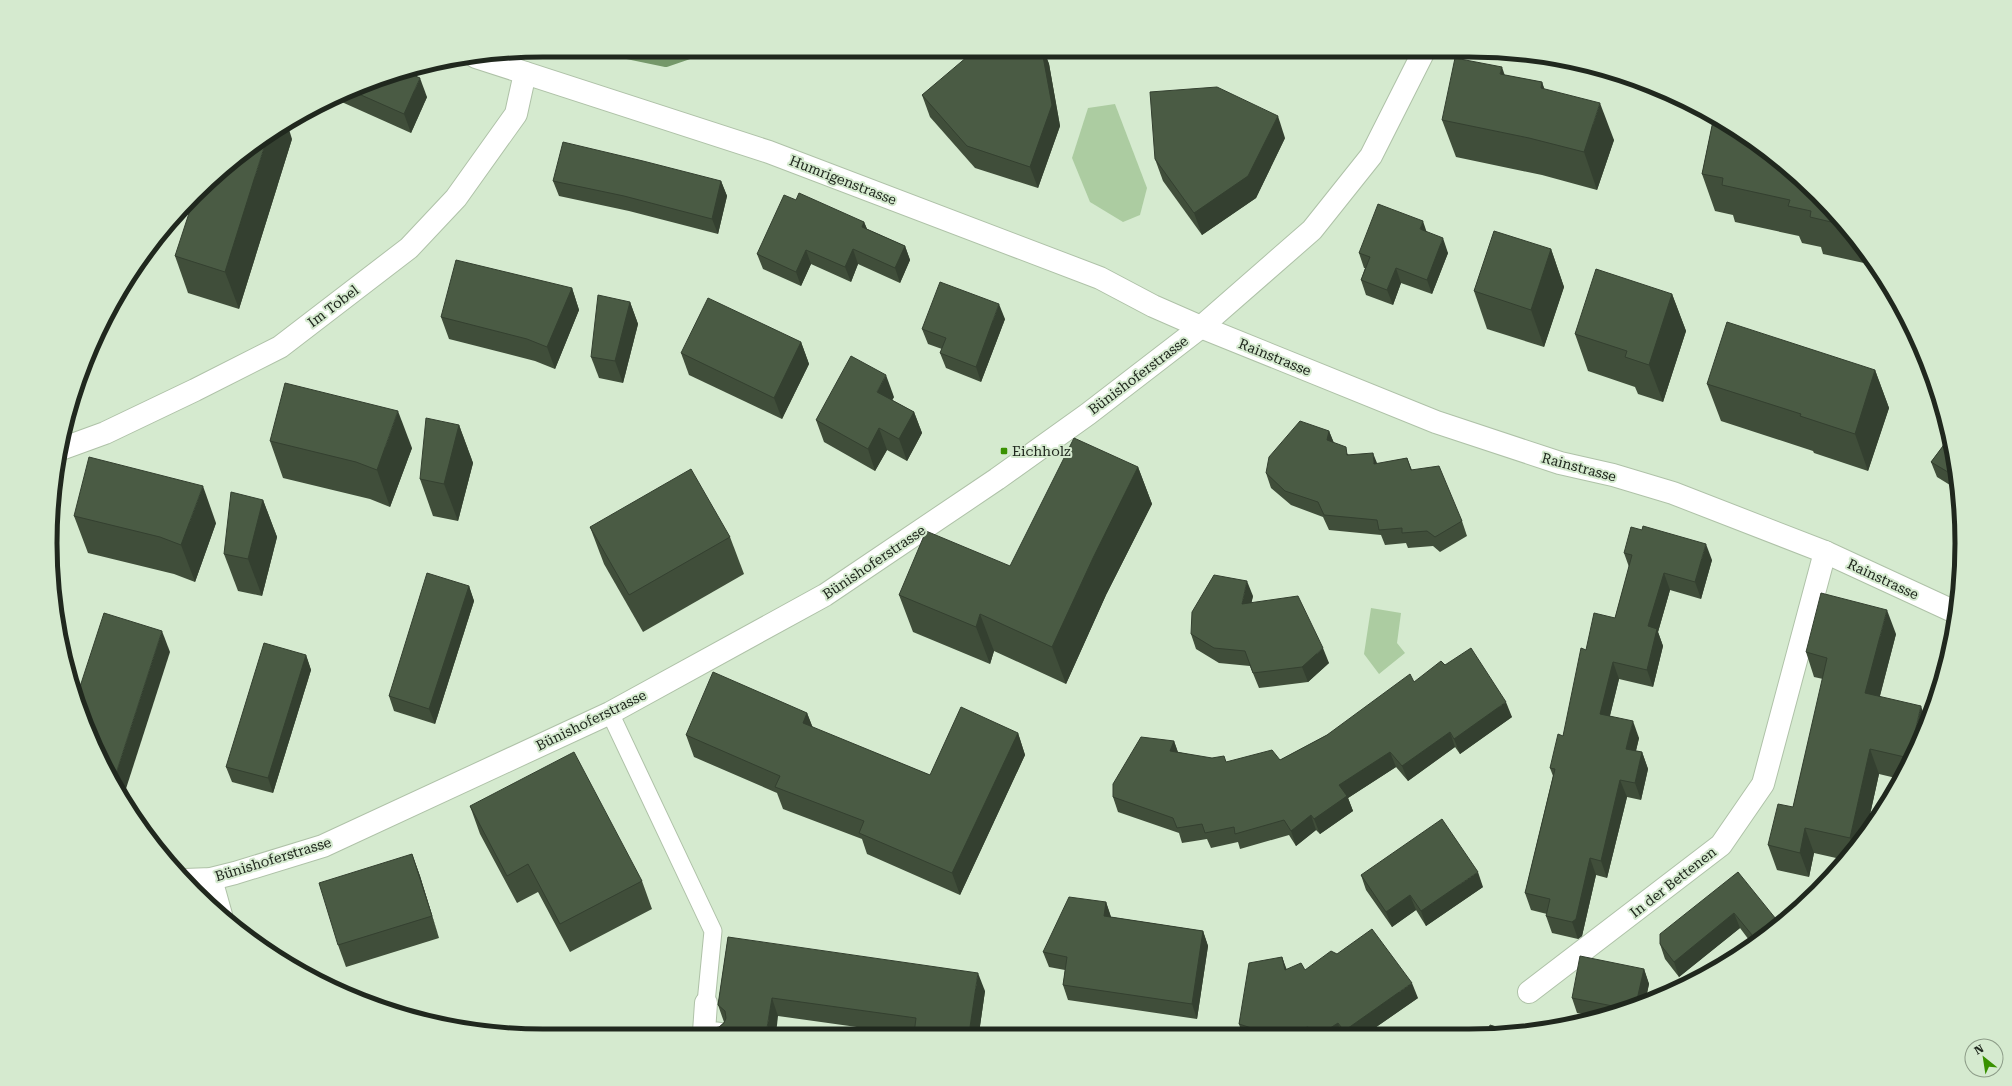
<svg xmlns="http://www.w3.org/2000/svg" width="2012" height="1086" font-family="'Roboto Serif',serif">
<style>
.green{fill:#accca1}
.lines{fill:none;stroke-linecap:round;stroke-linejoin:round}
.stream{stroke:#75986a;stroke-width:10}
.lane-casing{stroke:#afc2a8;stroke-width:19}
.street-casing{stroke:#afc2a8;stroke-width:24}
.lane{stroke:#fff;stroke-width:17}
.street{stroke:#fff;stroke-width:22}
.wall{fill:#404e3a}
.shaded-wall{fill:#344030}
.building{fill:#4a5b44;stroke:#344030}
.poi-dot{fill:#399100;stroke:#d5eacf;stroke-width:1.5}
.labels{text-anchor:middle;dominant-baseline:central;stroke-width:4;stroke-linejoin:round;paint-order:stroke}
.street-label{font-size:14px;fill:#20281e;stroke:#d5eacf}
.poi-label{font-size:14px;fill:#20281e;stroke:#d5eacf;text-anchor:start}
.rim{fill:none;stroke:#20281e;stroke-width:5}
</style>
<rect width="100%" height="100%" fill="#d5eacf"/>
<g class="green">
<polygon points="1115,104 1147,188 1140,215 1123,222 1090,202 1072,158 1088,108"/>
<polygon points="1371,608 1401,613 1397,643 1405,653 1379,674 1364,654"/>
</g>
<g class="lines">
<g class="stream">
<polyline points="608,50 666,62 701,50"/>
<polyline points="844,50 845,50"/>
</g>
<g class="lane-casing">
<polyline id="lane" points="610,713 713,931 706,1003"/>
</g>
<g class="street-casing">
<g id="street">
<polyline points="476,57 769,152 1100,278 1153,306 1201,327 1436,422 1560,463 1613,475 1673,493 1825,552 1955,612"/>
<polyline points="61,449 105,433 195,390 280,347 409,248 456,198 516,114 525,73"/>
<polyline points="211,879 221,915"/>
<polyline points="185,880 211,879 235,873 323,846 610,713 825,595 997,479 1088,414 1201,327 1312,230 1371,156 1424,51"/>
<polyline points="1529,992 1721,845 1763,784 1825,552"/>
<polyline points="706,1003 704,1032 720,1034"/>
</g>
</g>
<use href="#lane" class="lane"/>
<use href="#street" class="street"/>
</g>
<g class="wall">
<polygon points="978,50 1044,51 1049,64 1060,126 1038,188 975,168 930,117 922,95"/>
<polygon points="1504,75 1542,82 1544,89 1614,140 1597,190 1542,175 1456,157 1442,120"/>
<polygon points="384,76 427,97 411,133 335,99"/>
<polygon points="1713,121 1840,218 1873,265 1823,254 1821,247 1802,243 1799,236 1735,222 1733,215 1715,211 1702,174"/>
<polygon points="1285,138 1256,198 1202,235 1163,181 1155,159"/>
<polygon points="292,139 239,309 188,293 175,256"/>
<polygon points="553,181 721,181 727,196 718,234 629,211 559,196"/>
<polygon points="796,200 864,222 867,229 905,246 910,260 900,283 858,264 851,282 811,264 801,286 763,269 757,254"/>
<polygon points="1427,232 1448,253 1432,294 1401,283 1393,305 1366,295 1361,280 1365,268 1364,268 1359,253"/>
<polygon points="1551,249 1564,287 1544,347 1487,329 1474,291"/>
<polygon points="572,288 579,310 555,369 535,361 449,339 441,317"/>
<polygon points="1672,294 1686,331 1663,402 1638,394 1635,387 1588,371 1575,334"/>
<polygon points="630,302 638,324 623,383 599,378 591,357"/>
<polygon points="1005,319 981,382 946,368 940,353 942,349 928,344 922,329"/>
<polygon points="801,342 809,364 782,419 689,375 681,353"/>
<polygon points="1875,370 1889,408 1868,471 1814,453 1813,451 1721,421 1707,384"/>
<polygon points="894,397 892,400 914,412 922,433 907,461 887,450 875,471 824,442 816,420"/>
<polygon points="459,425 473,463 458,521 433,516 420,479"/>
<polygon points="1329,431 1334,443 1349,455 1377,464 1407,458 1412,470 1462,521 1467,536 1440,552 1433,546 1408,548 1406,543 1385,545 1381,535 1329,530 1323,517 1291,505 1271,488 1266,473"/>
<polygon points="1947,432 1958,479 1958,490 1937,477 1931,462 1943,446"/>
<polygon points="270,441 412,448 390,507 370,499 283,478"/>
<polygon points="1138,467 1152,504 1106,595 1066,684 994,651 990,664 913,632 899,595 1010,566"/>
<polygon points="263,500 277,537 262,596 238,591 224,554"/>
<polygon points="74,516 216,523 195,582 174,574 88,553"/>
<polygon points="590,527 730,537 744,574 643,632 604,564"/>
<polygon points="1624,553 1712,560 1701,599 1670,590 1658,632 1663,646 1653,687 1619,679 1610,716 1639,738 1636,751 1642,752 1648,769 1641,800 1627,797 1607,878 1596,875 1582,936 1578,939 1552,933 1546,916 1547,914 1531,910 1525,893 1553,776 1550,768 1563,736 1586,650 1615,618 1629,567"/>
<polygon points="469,586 474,601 435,724 394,711 389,696"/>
<polygon points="1253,596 1251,603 1329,663 1308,682 1259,688 1250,666 1219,663 1196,649 1191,634"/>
<polygon points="1896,634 1880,696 1911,761 1900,779 1879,774 1867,828 1845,860 1814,853 1809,877 1777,870 1768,845 1793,807 1823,679 1814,677 1806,652"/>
<polygon points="306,655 311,670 273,793 232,782 226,767"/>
<polygon points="1445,665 1512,717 1460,754 1455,747 1408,781 1396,767 1348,798 1353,811 1320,834 1316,830 1296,846 1289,835 1240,849 1238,842 1211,848 1207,839 1182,843 1179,833 1118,812 1113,797 1174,741 1178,752 1226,762 1280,760 1327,735 1414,682"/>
<polygon points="807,713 813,728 930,775 1018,733 1025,755 960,895 867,854 862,839 783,809 777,793 694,757 686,735"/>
<polygon points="470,806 642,881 652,909 570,952 538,892 517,903 480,834"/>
<polygon points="412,854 420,876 439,938 346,967 338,945"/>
<polygon points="1738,872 1769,934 1752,944 1740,928 1679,977 1665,959 1660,944"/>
<polygon points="1361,875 1483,887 1426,926 1416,910 1392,927 1366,890"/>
<polygon points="1106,902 1111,917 1203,931 1208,946 1197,1019 1068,1000 1063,985 1065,970 1049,967 1043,952"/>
<polygon points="728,937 985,991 979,1033 907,1034 778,1016 719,1027 724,1022 718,1005"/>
<polygon points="1282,957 1287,970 1305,970 1418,998 1369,1032 1242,1033 1239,1024"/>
<polygon points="1644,969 1649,984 1645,1002 1593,1016 1577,1013 1572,998"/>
</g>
<g class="shaded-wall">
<polygon points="1042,51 1044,51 1049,64 1060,126 1038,188 1030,167"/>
<polygon points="1502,67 1515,105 1500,74"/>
<polygon points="420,78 427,97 411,133 404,114"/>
<polygon points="1542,82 1555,119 1541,88"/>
<polygon points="1600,103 1614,140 1597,190 1584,152"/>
<polygon points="1278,116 1285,138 1256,198 1202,235 1194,213"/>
<polygon points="287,123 292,139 239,309 225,272 268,135"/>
<polygon points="721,181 727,196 718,234 712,219"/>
<polygon points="1423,221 1428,236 1420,229"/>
<polygon points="864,222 870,236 862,227"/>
<polygon points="1443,238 1448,253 1432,294 1427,280"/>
<polygon points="905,246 910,260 900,283 895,268"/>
<polygon points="853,249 858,264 851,282 845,267"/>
<polygon points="1551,249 1564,287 1544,347 1531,310"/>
<polygon points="806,250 811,264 801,286 796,272"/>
<polygon points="1396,268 1401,283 1393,305 1387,290"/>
<polygon points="572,288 579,310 555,369 547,347"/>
<polygon points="1672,294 1686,331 1663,402 1649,365"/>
<polygon points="630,302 638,324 623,383 615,361"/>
<polygon points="999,304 1005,319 981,382 976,367"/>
<polygon points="801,342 809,364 782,419 774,398"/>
<polygon points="1875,370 1889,408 1868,471 1855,434"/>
<polygon points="886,375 894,397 885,413 877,392"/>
<polygon points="398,411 412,448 390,507 377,470"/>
<polygon points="914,412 922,433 907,461 899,439"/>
<polygon points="459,425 473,463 458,521 444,484"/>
<polygon points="879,428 887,450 875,471 868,449"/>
<polygon points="1329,431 1335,446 1327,440"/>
<polygon points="1373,453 1379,468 1374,464"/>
<polygon points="1138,467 1152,504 1106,595 1066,684 1052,647 1093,558"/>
<polygon points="203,486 216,523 195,582 181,545"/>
<polygon points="263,500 277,537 262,596 248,559"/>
<polygon points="1706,544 1712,560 1701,599 1695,582"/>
<polygon points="1664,573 1670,590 1658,632 1663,646 1653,687 1647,670 1648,626"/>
<polygon points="1247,581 1253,596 1248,619 1242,604"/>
<polygon points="469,586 474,601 435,724 429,709"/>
<polygon points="1887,610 1896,634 1874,718 1865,693"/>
<polygon points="980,614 994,651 990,664 976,627"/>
<polygon points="162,631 170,652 123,798 114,780"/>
<polygon points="1323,648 1329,663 1308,682 1302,667"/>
<polygon points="306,655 311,670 273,793 268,778"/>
<polygon points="1613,662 1619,679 1606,731 1600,714"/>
<polygon points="1506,702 1512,717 1460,754 1454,739"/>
<polygon points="1921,706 1926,720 1911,762 1909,758"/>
<polygon points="807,713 815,734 803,723"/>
<polygon points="1633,721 1639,738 1632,766 1626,749"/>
<polygon points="1450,732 1455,747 1408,781 1402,766"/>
<polygon points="1018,733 1025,755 960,895 952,873"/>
<polygon points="1174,741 1179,756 1170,751"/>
<polygon points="1870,749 1879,774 1867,828 1853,848 1850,838"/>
<polygon points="1390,752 1396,767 1348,798 1353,811 1320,834 1314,819 1339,785"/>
<polygon points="1642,752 1648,769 1641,800 1635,783"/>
<polygon points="1620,780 1627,797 1607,878 1601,861"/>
<polygon points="1311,815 1316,830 1296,846 1291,831"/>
<polygon points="1805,828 1814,853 1809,877 1800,853"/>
<polygon points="412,854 420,876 439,938 432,916"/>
<polygon points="1590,858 1596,875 1582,936 1578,939 1572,922"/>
<polygon points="1478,872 1483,887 1426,926 1421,911"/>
<polygon points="1410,895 1416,910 1392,927 1386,912"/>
<polygon points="1106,902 1111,917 1104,916"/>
<polygon points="1734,913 1740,928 1679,977 1674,962"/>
<polygon points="1203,931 1208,946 1197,1019 1192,1004"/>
<polygon points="1282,957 1287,972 1285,970"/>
<polygon points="1644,969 1649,984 1645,1002 1636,1004"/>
<polygon points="978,973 985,991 979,1033 969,1034"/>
<polygon points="1412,983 1418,998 1369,1032 1344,1032 1344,1031"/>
<polygon points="772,998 778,1016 776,1034 766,1034"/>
<polygon points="1338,1023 1341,1032 1324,1032"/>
</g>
<g class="building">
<polygon points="978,50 1042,51 1052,105 1030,167 967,146 922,95 974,51"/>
<polygon points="1455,58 1502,67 1500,74 1542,82 1541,88 1600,103 1584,152 1529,138 1442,120"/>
<polygon points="404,71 420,78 404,114 352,91 384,76"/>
<polygon points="1217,87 1278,116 1248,176 1194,213 1155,159 1150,92"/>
<polygon points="1713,121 1724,124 1769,152 1840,218 1844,225 1810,217 1811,211 1788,206 1790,200 1722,185 1723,178 1702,174"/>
<polygon points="268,135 225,272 175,256 194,198 243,152"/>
<polygon points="563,142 643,161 721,181 712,219 624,196 553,181"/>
<polygon points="799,193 864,222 862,227 905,246 895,268 853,249 845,267 806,250 796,272 757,254 784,195 796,200"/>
<polygon points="1378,204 1423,221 1420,229 1443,238 1427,280 1396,268 1387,290 1361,280 1370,257 1359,253"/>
<polygon points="1494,231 1551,249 1531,310 1474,291"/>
<polygon points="456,260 572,288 547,347 527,339 441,317"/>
<polygon points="1596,269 1672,294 1649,365 1625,357 1627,351 1575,334"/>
<polygon points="940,282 999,304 976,367 940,353 946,338 922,329"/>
<polygon points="598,295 630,302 615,361 591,357"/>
<polygon points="708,298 801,342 774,398 681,353"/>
<polygon points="1727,322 1875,370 1855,434 1800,416 1801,414 1707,384"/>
<polygon points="851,356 886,375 877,392 914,412 899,439 879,428 868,449 816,420"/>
<polygon points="285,383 398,411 377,470 356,462 270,441"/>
<polygon points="426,418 459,425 444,484 420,479"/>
<polygon points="1300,421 1329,431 1327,440 1346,447 1347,455 1373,453 1374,464 1407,458 1411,470 1439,466 1462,521 1435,537 1427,531 1402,533 1402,528 1379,530 1377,520 1324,515 1318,502 1285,491 1266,473 1269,457"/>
<polygon points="1947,432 1958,478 1931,462 1943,446"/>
<polygon points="1074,438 1138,467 1093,558 1052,647 980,614 976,627 899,595 926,531 1010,566"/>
<polygon points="89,457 203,486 181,545 160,537 74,516"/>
<polygon points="691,469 730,537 629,595 590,527"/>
<polygon points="231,492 263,500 248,559 224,554"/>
<polygon points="1643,526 1706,544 1695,582 1664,573 1648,626 1657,629 1647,670 1613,662 1600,714 1633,721 1626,749 1642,752 1635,783 1620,780 1601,861 1590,858 1576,919 1572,922 1546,916 1550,899 1525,893 1555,769 1550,768 1558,734 1563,736 1581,648 1586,650 1594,613 1615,618 1632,555 1624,553 1631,527 1642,530"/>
<polygon points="427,573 469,586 429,709 389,696"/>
<polygon points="1214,575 1247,581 1242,604 1298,596 1323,648 1302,667 1253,673 1245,651 1214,648 1191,634 1192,612"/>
<polygon points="1821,593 1887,610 1865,693 1921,706 1909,758 1870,749 1850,838 1805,828 1800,853 1768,845 1778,804 1793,807 1827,658 1806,652"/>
<polygon points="104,613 162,631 114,780 88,732 76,699"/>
<polygon points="264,643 306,655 268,778 226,767"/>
<polygon points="1471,648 1506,702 1454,739 1450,732 1402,766 1390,752 1339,785 1347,796 1314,819 1311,815 1291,831 1284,820 1235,834 1234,827 1205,833 1202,824 1177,828 1173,818 1113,797 1113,784 1141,737 1174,741 1170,751 1212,758 1224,756 1226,762 1272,750 1280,760 1327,735 1410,674 1414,682 1441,661 1445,665"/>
<polygon points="713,672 807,713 803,723 930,775 961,707 1018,733 952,873 859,833 864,821 775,787 780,776 686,735"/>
<polygon points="574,752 642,881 560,924 528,864 507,876 470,806"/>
<polygon points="1442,819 1478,872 1421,911 1410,895 1386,912 1361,875"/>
<polygon points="412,854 432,916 338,945 319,883"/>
<polygon points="1738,872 1780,924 1769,934 1757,941 1734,913 1674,962 1660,944 1660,934"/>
<polygon points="1069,897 1106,902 1104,916 1203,931 1192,1004 1063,985 1067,957 1043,952"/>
<polygon points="1372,929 1412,983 1344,1031 1338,1023 1324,1032 1314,1032 1308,1027 1283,1033 1267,1033 1239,1024 1249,963 1282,957 1285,970 1301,963 1305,970 1331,951 1337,954"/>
<polygon points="728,937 978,973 969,1034 914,1034 916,1018 772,998 766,1034 709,1034 710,1029 719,1027 724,1023 726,1018 725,1011 718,1005"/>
<polygon points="1580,956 1644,969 1636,1004 1623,1008 1572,998"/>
<polygon points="1490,1025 1513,1032 1488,1032"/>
</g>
<rect class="poi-dot" x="1000" y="447" width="8" height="8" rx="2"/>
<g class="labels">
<g class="street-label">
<text transform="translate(843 180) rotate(21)">Humrigenstrasse</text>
<text transform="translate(333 306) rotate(-37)">Im Tobel</text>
<text transform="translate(1275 357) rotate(22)">Rainstrasse</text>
<text transform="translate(1138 375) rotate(-37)">Bünishoferstrasse</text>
<text transform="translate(1579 467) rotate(15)">Rainstrasse</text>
<text transform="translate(874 562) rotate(-34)">Bünishoferstrasse</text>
<text transform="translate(1883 579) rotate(25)">Rainstrasse</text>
<text transform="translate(591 720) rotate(-26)">Bünishoferstrasse</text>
<text transform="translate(273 859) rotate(-17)">Bünishoferstrasse</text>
<text transform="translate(1673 882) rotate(-38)">In der Bettenen</text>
</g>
<g class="poi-label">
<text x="1012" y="451">Eichholz</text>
</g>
</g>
<path d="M0 0H2012V1086H0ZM543 57H1469A486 486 0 0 1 1955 543V543A486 486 0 0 1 1469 1029H543A486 486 0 0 1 57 543V543A486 486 0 0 1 543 57Z" fill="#d5eacf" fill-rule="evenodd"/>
<path class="rim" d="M543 57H1469A486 486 0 0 1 1955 543V543A486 486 0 0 1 1469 1029H543A486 486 0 0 1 57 543V543A486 486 0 0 1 543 57Z"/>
<g transform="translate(1984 1058) rotate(330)"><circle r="19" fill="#d5eacf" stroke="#8d9c88"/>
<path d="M0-3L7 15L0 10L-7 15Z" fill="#399100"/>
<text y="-6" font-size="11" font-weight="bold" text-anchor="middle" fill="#20281e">N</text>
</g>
</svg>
